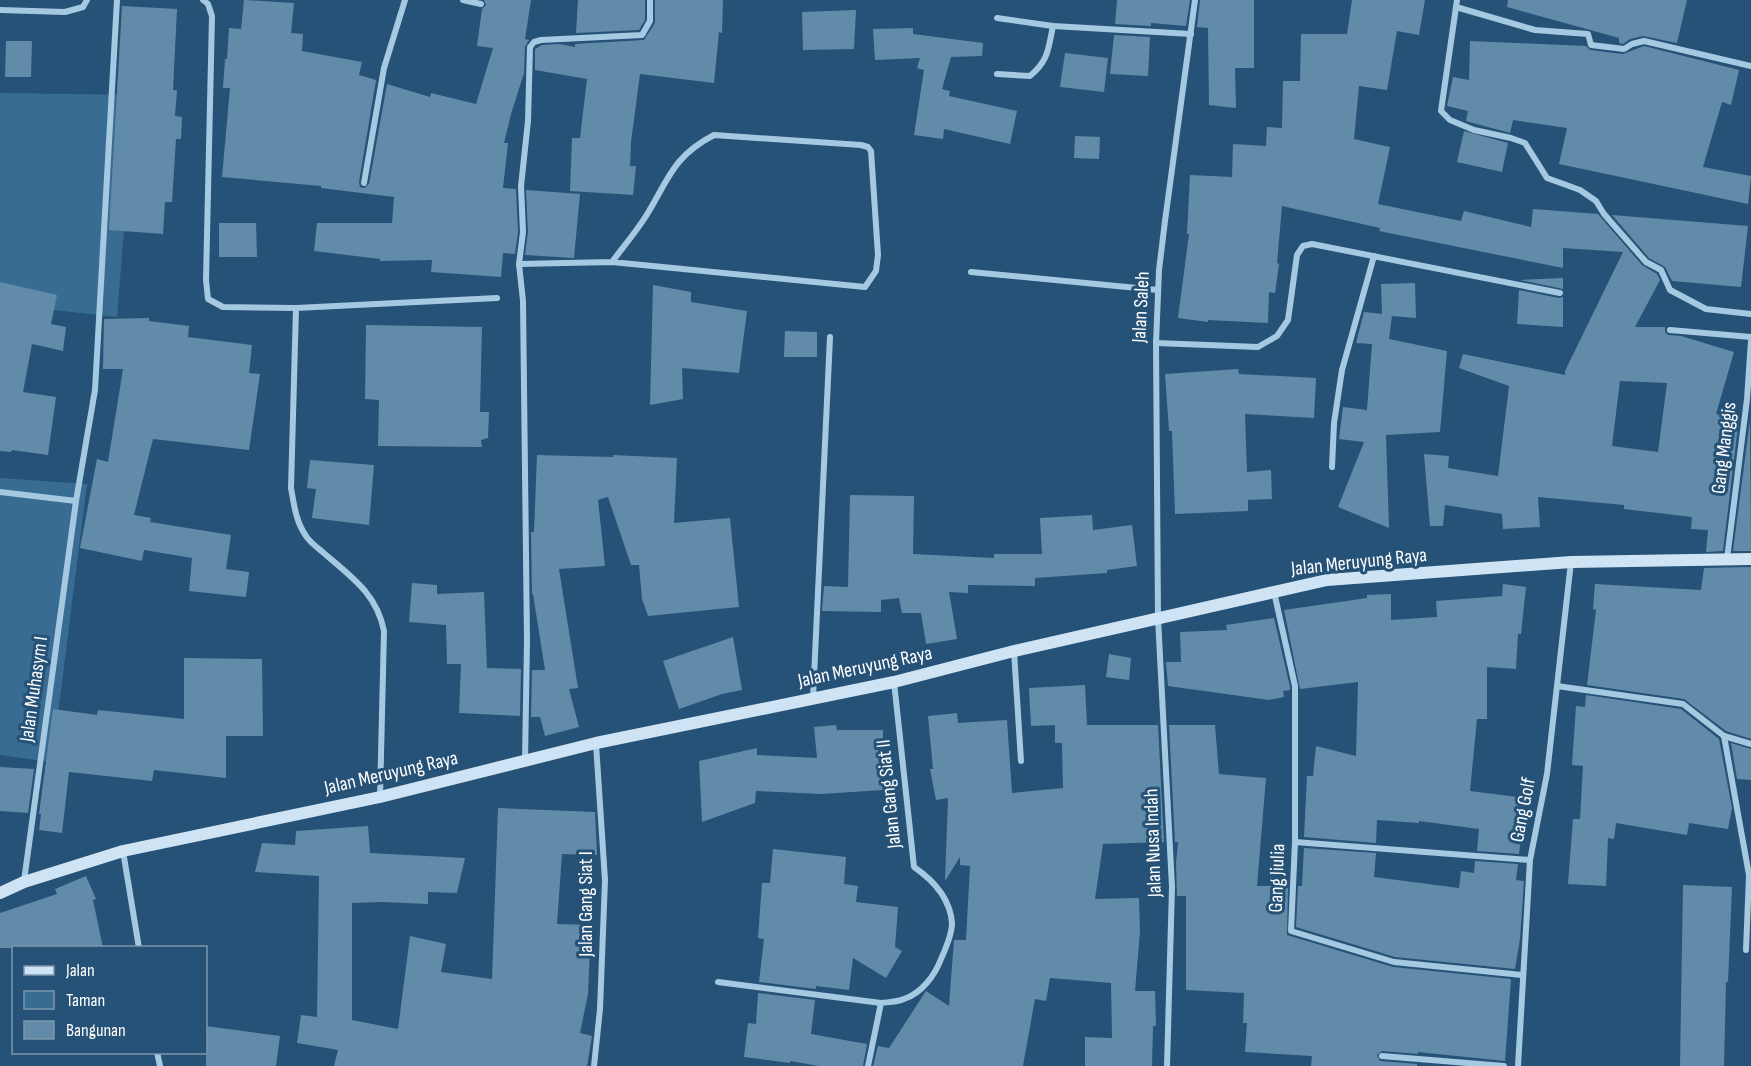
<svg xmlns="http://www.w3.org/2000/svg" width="1751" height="1066" font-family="'Sofia Sans Condensed',sans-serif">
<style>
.green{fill:#396c93}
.building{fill:#628baa;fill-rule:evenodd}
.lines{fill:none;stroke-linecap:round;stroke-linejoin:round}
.street{stroke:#a6c9e2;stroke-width:6}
.secondary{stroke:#cee3f3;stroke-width:12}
.labels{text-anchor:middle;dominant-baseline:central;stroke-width:6;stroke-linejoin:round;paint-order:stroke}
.street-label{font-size:20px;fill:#fff;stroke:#255276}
</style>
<rect width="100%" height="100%" fill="#255276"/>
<g class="green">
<polygon points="0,93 135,95 117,317 0,304"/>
<polygon points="0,478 87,484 52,762 0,755"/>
</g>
<g class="building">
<polygon points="244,0 294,3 291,33 303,34 302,51 362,62 359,75 376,80 359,182 360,187 364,188 369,184 387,84 430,97 431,93 476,104 493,48 477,46 482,9 486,5 484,0 531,0 525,39 529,40 525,47 524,73 511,114 504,143 508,143 503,188 516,189 518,232 515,254 503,253 501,277 431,272 432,260 380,261 380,259 314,251 317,223 392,223 394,197 321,188 321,186 222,177 230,88 223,88 225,59 227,59 229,28 241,29"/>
<polygon points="578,0 645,0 645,20 639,30 576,33"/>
<polygon points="655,0 723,0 722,33 719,32 714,83 640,74 631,142 630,166 636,166 633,195 570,191 572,138 580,138 587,79 535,70 535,49 542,45 559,44 575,47 575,44 644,40 655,23"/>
<polygon points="1117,0 1190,0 1186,26 1151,23 1151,26 1115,24"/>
<polygon points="1200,0 1254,0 1254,68 1235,68 1236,108 1209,105 1208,28 1197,27"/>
<path d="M1352,0H1425L1419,35L1397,31L1387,90L1359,86L1354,139L1390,147L1378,204L1461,221L1464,211L1531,227L1533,209L1598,214L1642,265L1657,274L1660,280L1635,327H1665V332L1668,335L1681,336L1734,352L1716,414L1739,418L1723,551L1706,552L1708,530L1691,529L1692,517L1624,509V505L1538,497L1540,527L1503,529L1502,514L1445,505L1443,526H1430L1424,454L1449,456L1448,468L1498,476L1509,386L1459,368L1463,354L1565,375V371L1623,252L1563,248V268L1379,231L1380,228L1282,206L1277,263L1279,264L1275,293L1269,292L1268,323L1208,320V322L1178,318L1189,234H1187L1190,175L1232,177L1233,144L1266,146L1267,127L1282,128L1283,81H1300L1301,34H1347ZM1620,381L1667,383L1658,452L1612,446Z"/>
<polygon points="1508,0 1687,0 1677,43 1643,36 1630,39 1623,44 1619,43 1619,38 1507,7"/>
<polygon points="122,6 177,9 173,90 177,90 175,116 182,117 181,139 176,139 172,202 165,202 163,234 109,230"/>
<polygon points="856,10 854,49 803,50 802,12"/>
<polygon points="913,28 913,34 983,43 982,56 951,57 942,89 950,91 949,96 1017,111 1010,144 944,129 943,139 914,135 924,70 917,68 920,58 875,60 873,29"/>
<polygon points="1114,35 1150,37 1148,76 1110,74"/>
<polygon points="6,41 32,41 31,77 5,77"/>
<polygon points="1470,41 1586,46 1590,50 1623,54 1644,46 1739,70 1731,105 1722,102 1703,167 1751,176 1748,204 1559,164 1567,128 1513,120 1510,133 1466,121 1468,111 1447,106 1453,77 1469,80"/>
<polygon points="1065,53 1108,58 1104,92 1060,87"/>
<polygon points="1464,131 1508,143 1502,172 1457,162"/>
<polygon points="1075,136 1100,137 1099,159 1074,158"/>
<polygon points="526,190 580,194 574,258 525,255 528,232"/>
<polygon points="1612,215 1748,226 1741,287 1672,281 1665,267 1649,258"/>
<polygon points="219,223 256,223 257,257 219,257"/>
<polygon points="1563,278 1563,289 1520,280"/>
<polygon points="0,282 57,295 51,324 66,327 63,351 32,344 23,392 56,397 48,455 12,450 11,452 0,451"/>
<polygon points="1415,283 1416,318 1392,316 1389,339 1447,351 1440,432 1386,435 1389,528 1338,507 1364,442 1339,439 1343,407 1367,410 1372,344 1356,343 1364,312 1382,314 1381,284"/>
<polygon points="653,285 691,292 691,302 747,311 739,373 682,368 683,399 650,405"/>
<polygon points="1519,290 1559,298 1563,297 1563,327 1517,324"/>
<polygon points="149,318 149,321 189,326 188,337 252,345 249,373 260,374 249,450 153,439 134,515 151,518 150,522 231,535 226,569 249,572 246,597 189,591 192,558 144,550 142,561 80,548 97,459 108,462 123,369 103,369 104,319"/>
<polygon points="366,325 482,327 480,412 489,412 488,438 481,440 482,447 378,446 379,400 365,399"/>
<polygon points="785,331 817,332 817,357 784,357"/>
<polygon points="1238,369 1239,374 1316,378 1314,418 1245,414 1247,472 1271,470 1272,499 1248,500 1248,511 1175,514 1172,431 1169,431 1165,374"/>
<polygon points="1750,420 1751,551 1733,551"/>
<polygon points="537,455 613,457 613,455 677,458 674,523 730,518 739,607 648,616 642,599 639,565 631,565 608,497 598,500 605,566 559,569 578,688 569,689 579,727 545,736 540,717 531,717 532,670 545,670 533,594 532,594 531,532 534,532"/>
<polygon points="310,460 374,465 369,525 312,518 316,489 307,488"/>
<polygon points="850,495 914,496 913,554 994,558 994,554 1042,554 1040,518 1092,515 1093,530 1132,525 1137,566 1107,570 1107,573 1035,578 1035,586 968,585 968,593 949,592 957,639 926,644 921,613 902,613 899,598 881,600 881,612 822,611 824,586 848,587"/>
<polygon points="1751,567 1751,739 1726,731 1684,699 1587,685 1596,610 1593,609 1595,584 1701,590 1704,568"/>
<polygon points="412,583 437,585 437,594 484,592 487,668 521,669 520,716 459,713 461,664 447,664 446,625 409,622"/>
<polygon points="1503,584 1526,587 1521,634 1518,634 1516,669 1487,667 1487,719 1477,719 1470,791 1526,798 1519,854 1477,851 1479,829 1419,821 1419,823 1377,820 1376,843 1304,837 1307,776 1313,776 1316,746 1356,756 1358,682 1300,689 1284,610 1367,598 1367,595 1391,594 1391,620 1437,617 1436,601 1502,596"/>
<polygon points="1274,618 1290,687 1290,690 1283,691 1284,697 1269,700 1168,686 1166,662 1181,662 1180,632 1227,630 1226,625"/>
<polygon points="733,637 742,690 722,694 679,709 663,661"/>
<polygon points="1109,654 1131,658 1129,680 1106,677"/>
<polygon points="184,658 262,659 263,736 226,736 226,778 154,770 152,781 69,772 62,833 39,830 41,814 39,814 53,709 97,715 98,710 184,719"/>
<polygon points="1085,685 1087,725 1158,725 1164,842 1103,844 1095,899 1139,898 1140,932 1135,991 1155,991 1156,1026 1153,1026 1152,1066 1085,1066 1085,1037 1112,1038 1111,983 1050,978 1046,1001 1035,999 1023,1066 873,1066 878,1046 889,1048 926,991 949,1006 954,940 966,940 970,866 960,865 960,857 945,881 948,798 936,800 930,769 933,769 928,716 957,713 958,723 1007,720 1012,793 1063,788 1062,743 1055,743 1055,725 1031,726 1029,688"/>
<polygon points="1586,695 1681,709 1719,739 1732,808 1728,829 1689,823 1687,835 1616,823 1614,839 1608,838 1606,886 1568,884 1573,819 1580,819 1583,766 1572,765 1576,706 1585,707"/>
<polygon points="836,725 837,730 883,730 883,790 821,794 756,791 755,803 702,822 699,761 757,748 757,755 817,758 814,727"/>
<polygon points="1169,725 1215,725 1219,774 1266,778 1257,886 1288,886 1287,935 1393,967 1511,979 1505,1061 1418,1052 1418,1054 1382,1051 1377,1055 1380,1061 1417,1064 1417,1066 1311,1066 1312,1056 1245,1052 1247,1023 1243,1023 1244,993 1186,990 1186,896 1177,896 1176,863 1178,842 1175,842"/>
<polygon points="1731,743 1751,749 1751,780 1737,779"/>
<polygon points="0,767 34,769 28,813 0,811"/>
<polygon points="498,808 595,812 597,855 562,854 557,924 591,925 588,994 580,1033 592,1036 587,1066 334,1066 338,1050 297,1043 301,1015 317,1017 319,876 255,872 262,843 295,845 296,831 368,826 370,853 465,858 457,893 428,892 428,904 382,902 352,903 352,1020 398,1029 410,936 446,944 441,972 492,979"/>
<polygon points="1304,848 1376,853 1374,877 1459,888 1461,871 1474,873 1475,861 1518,864 1516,880 1524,881 1520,939 1515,969 1395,957 1296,927 1298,886 1302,886"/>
<polygon points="773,849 846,857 844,884 858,886 856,902 898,907 895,947 902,951 886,978 853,958 849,990 816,986 816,989 759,982 764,939 758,938 762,883 770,883"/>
<polygon points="86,876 96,899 93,900 103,948 0,948 0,913 57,894 55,889"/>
<polygon points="1683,885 1732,887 1728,982 1726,982 1724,1066 1680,1066"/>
<polygon points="758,993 815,1000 811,1034 867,1044 863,1066 819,1066 790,1061 790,1063 744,1057 748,1023 756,1024"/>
<polygon points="206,1026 280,1036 276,1066 206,1066"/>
</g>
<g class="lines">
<g class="street">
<polyline points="203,0 208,4 212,16 206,280 208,299 223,307 296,308 497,298"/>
<polyline points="463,0 481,4"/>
<polyline points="1457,0 1441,111 1450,120 1474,130 1511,138 1525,143 1547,178 1580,190 1596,201 1604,214 1646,262 1661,270 1670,290 1706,309 1751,314"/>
<polyline points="1456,7 1535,30 1588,34 1591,45 1624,49 1632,44 1644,41 1751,66"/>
<polyline points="0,10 65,12 83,7 87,0"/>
<polyline points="997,18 1053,26 1191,34"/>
<path d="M997,74L1030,76C1049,60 1048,49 1053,26"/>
<polyline points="364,183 384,68 405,0"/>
<path d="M519,264L612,262L865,287L876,271L878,255L871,151L868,147L861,145L714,135C672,157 669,179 646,216C636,232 623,247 612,262"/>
<polyline points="971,272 1158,290"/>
<path d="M296,308L291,488C294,505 296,522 306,536C311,544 320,549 326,555C353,578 377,595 384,631L380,797"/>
<polyline points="1670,330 1751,337"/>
<polyline points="1156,343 1258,347 1277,336 1288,320 1297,255 1303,246 1312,244 1560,293"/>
<polyline points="1332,467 1334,423 1342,370 1374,256"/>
<polyline points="0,492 76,501 95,390 117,0"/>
<polyline points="1727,559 1747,399 1751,341"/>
<polyline points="1274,592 1295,686 1295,842 1291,931 1394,962 1522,975"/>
<polyline points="1014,651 1021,761"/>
<polyline points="1557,686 1683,704 1724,736 1749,875 1746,950"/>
<polyline points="813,698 830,337"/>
<polyline points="1724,736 1751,744"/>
<polyline points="525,760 527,641 523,301 519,264 523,232 521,186 528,121 530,47 534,42 541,40 642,35 650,21 650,0"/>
<polyline points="1295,842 1530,860"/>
<polyline points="123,851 139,948"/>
<polyline points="24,881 76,501"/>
<polyline points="718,982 881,1003"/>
<polyline points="157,1052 160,1066"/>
<polyline points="1382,1056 1504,1066"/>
<polyline points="594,1066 600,1009 605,880 596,744"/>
<path d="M868,1066L881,1003C889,1002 897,1002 904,999C922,993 935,975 941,959C946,948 952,934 952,923C950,898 933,880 914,867L894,682"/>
<polyline points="1167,1066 1172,887 1158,618 1156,343 1159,270 1165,221 1195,0"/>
<polyline points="1518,1066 1530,860 1547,774 1571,562"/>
</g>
<polyline class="secondary" points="0,893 24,882 123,851 380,797 596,743 894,682 1014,651 1327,580 1571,562 1751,559"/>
</g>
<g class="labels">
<g class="street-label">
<text transform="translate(1141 307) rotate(-87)">Jalan Saleh</text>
<text transform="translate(1724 448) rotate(-83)">Gang Manggis</text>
<text transform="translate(1359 562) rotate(-6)">Jalan Meruyung Raya</text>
<text transform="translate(865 667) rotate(-12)">Jalan Meruyung Raya</text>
<text transform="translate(34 689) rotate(-82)">Jalan Muhasym I</text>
<text transform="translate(391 773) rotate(-13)">Jalan Meruyung Raya</text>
<text transform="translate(889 794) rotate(-96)">Jalan Gang Siat II</text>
<text transform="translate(1523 810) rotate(-79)">Gang Golf</text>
<text transform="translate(1153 843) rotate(-92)">Jalan Nusa Indah</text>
<text transform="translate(1277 878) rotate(-88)">Gang Jiulia</text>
<text transform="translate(586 904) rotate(-90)">Jalan Gang Siat I</text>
</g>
</g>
<rect x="12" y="946" width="195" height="108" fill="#255276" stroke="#7c97ad" stroke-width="1.5"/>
<rect x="24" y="966" width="30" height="9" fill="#cee3f3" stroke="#7c97ad" stroke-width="1.5"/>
<text x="66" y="976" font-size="18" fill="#ffffff">Jalan</text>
<rect x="24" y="991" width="30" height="18" fill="#396c93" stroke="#7c97ad" stroke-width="1.5"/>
<text x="66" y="1006" font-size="18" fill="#ffffff">Taman</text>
<rect x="24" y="1021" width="30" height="18" fill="#628baa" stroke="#7c97ad" stroke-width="1.5"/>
<text x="66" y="1036" font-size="18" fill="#ffffff">Bangunan</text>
</svg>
